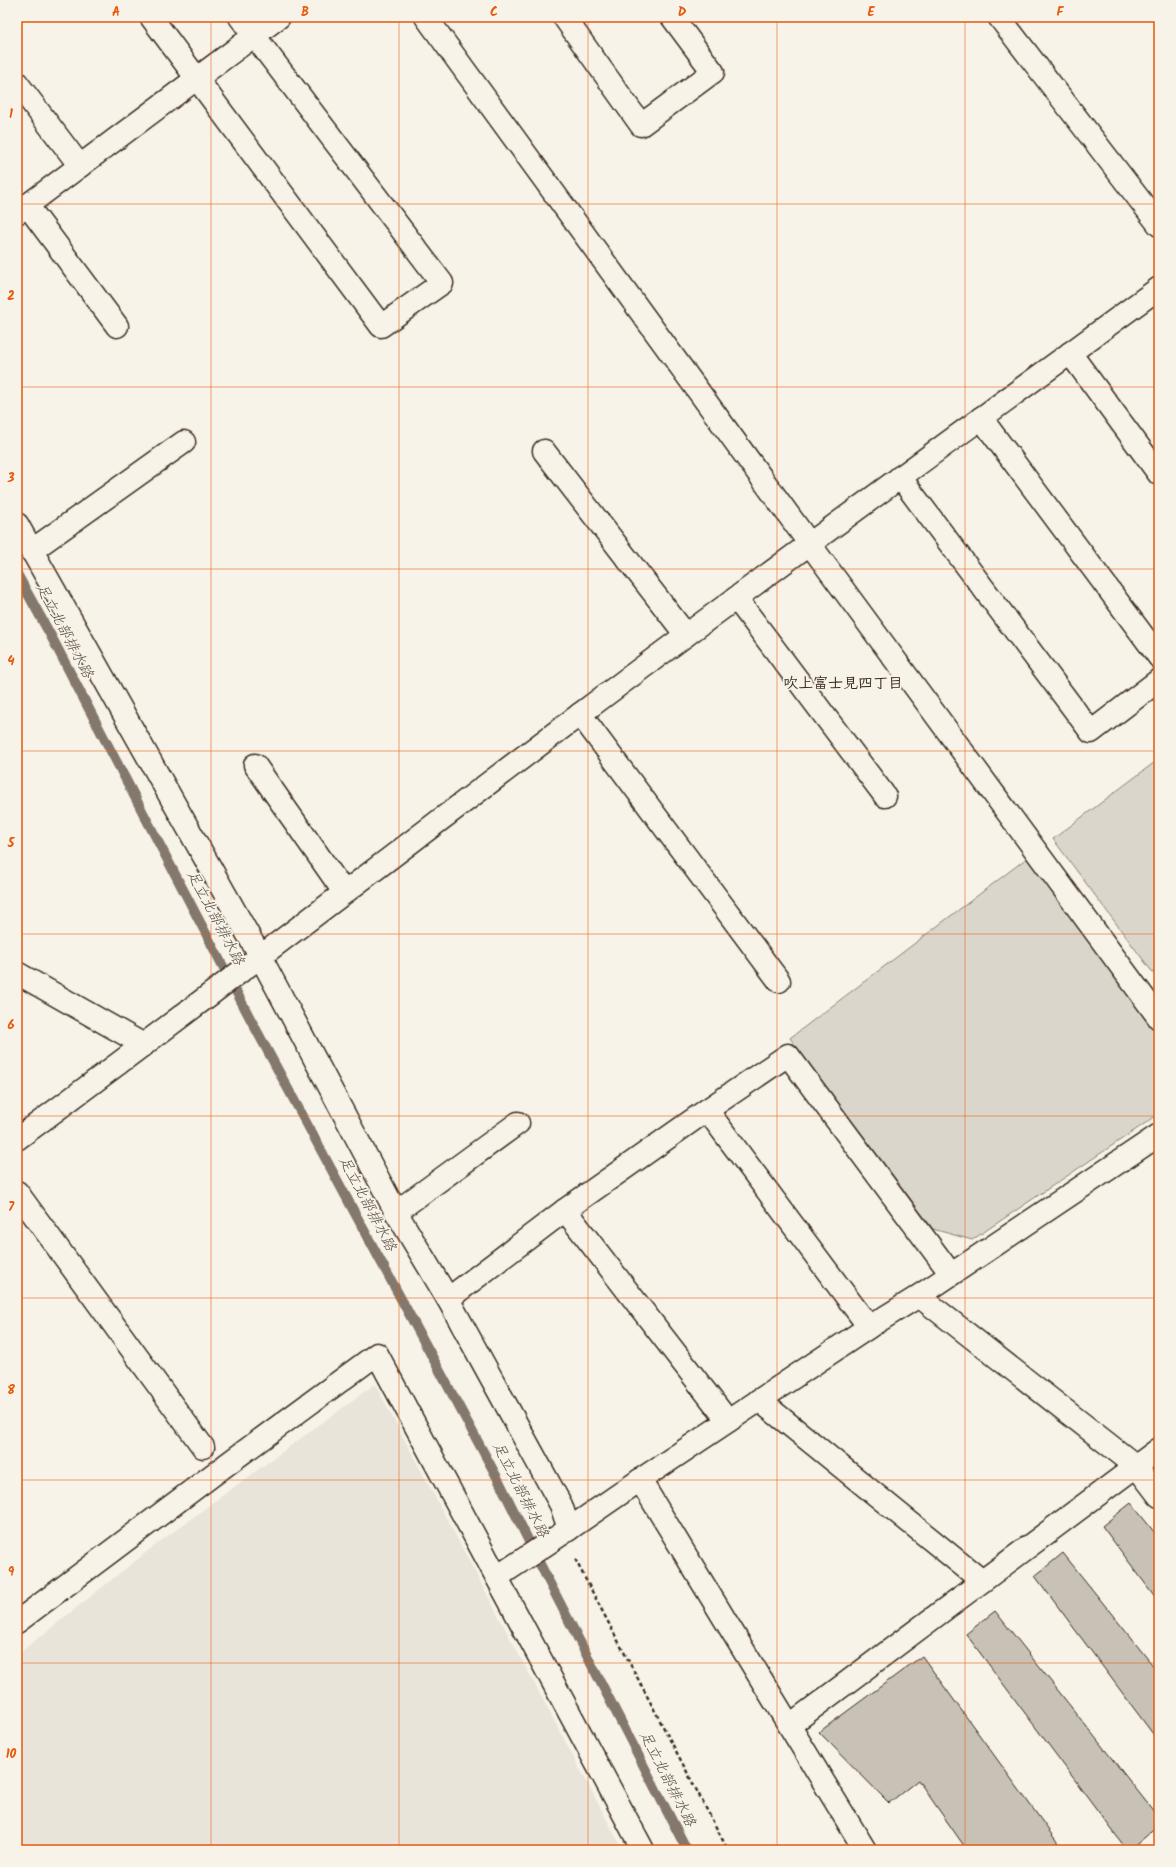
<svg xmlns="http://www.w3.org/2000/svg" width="1176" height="1867" font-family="Kalam,'Klee One',sans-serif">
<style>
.built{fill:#e9e4d9}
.green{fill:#dbd6cb;stroke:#8b8074}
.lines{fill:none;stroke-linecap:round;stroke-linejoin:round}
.stream{stroke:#84786c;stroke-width:10}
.building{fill:#c8c1b6;stroke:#3b2a1e}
.minor-casing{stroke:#3b2a1e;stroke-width:25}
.path{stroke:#3b2a1e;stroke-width:2.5;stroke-dasharray:4 3;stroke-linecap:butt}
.minor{stroke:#f7f3e8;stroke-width:22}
.grid{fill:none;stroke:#e8590c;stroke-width:1;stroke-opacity:0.55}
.labels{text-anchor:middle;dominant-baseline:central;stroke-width:3.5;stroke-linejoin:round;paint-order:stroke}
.water-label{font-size:15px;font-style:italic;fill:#5f5145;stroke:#f7f3e8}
.neighbourhood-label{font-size:15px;font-weight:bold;fill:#3b2a1e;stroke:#f7f3e8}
.neatline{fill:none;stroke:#e8590c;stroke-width:1.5}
.grid-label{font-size:13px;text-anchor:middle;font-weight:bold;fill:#e8590c}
</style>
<rect width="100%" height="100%" fill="#f7f3e8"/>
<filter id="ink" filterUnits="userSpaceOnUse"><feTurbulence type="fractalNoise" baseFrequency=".025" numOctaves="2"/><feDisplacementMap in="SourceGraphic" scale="8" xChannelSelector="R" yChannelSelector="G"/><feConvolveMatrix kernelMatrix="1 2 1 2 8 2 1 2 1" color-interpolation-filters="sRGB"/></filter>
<g filter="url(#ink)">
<polygon class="built" points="375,1384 623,1850 17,1850 17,1655 158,1543"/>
<g class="green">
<polygon points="1159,759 1159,981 1053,839"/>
<polygon points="1031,855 1159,1026 1159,1114 972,1240 933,1229 790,1038"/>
</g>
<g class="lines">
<polyline class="stream" points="17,574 51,636 251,1020 499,1481 546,1576 687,1850"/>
</g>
<g class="building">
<polygon points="1131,1503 1159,1538 1159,1602 1102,1526"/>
<polygon points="1063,1553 1159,1673 1159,1742 1035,1576"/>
<polygon points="995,1611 1159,1818 1159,1825 1130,1850 1127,1850 966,1634"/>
<polygon points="922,1656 1063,1850 967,1850 918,1780 889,1803 819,1732"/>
</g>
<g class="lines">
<g class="minor-casing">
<g id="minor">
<polyline points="151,17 381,326 442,283 240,17"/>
<polyline points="426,17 809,543 1159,1018"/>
<polyline points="564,17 641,125 713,72 672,17"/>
<polyline points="999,17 1159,225"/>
<polyline points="17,83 80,166"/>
<polyline points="27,205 117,326"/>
<polyline points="17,213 279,17"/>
<polyline points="1070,353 1159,474"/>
<polyline points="981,418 1159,657"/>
<polyline points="544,451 686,635"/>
<polyline points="900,477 1091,732 1159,680"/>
<polyline points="17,524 260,956 396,1212 448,1299 561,1505 569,1529 640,1480 869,1327 919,1296 1159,1135"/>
<polyline points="31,551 184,442"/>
<polyline points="736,598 885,796"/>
<polyline points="580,714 779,981"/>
<polyline points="255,765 344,892"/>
<polyline points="17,973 144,1045"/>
<polyline points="707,1110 788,1055 951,1274"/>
<path d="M17,1139C207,999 394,854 583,712C773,569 967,429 1159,288"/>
<polyline points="17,1192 203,1447"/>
<polyline points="565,1210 728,1421"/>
<polyline points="396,1212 518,1123"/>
<polyline points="919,1296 1136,1466 1159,1496"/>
<polyline points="448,1299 565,1210 707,1110 869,1327"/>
<polyline points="759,1400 982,1581"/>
<polyline points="640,1480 865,1850"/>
<polyline points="497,1577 569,1529"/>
<polyline points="17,1622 230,1462 377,1354 643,1850"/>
<polyline points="790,1725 1159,1449"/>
</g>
</g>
<polyline class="path" points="575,1559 728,1850"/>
<use href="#minor" class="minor"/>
</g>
</g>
<path class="grid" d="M211,17V1850M399,17V1850M588,17V1850M777,17V1850M965,17V1850M17,204H1159M17,387H1159M17,569H1159M17,751H1159M17,934H1159M17,1116H1159M17,1298H1159M17,1480H1159M17,1663H1159"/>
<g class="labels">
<g class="water-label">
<text transform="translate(64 631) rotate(62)">足立北部排水路</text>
<text transform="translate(215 918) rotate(62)">足立北部排水路</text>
<text transform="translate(367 1204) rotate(62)">足立北部排水路</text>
<text transform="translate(520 1490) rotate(63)">足立北部排水路</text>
<text transform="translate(667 1779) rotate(63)">足立北部排水路</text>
</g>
<g class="neighbourhood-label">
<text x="843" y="684">吹上富士見四丁目</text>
</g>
</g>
<rect width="1176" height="1867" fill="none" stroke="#f7f3e8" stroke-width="44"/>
<rect x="22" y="22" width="1132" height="1823" class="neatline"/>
<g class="grid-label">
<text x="116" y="16">A</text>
<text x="305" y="16">B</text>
<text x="494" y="16">C</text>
<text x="682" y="16">D</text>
<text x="871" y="16">E</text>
<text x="1060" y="16">F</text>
<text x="11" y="118">1</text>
<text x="11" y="300">2</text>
<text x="11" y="482">3</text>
<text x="11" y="665">4</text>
<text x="11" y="847">5</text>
<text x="11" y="1029">6</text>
<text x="11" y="1211">7</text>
<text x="11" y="1394">8</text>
<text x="11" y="1576">9</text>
<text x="11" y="1758">10</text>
</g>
</svg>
